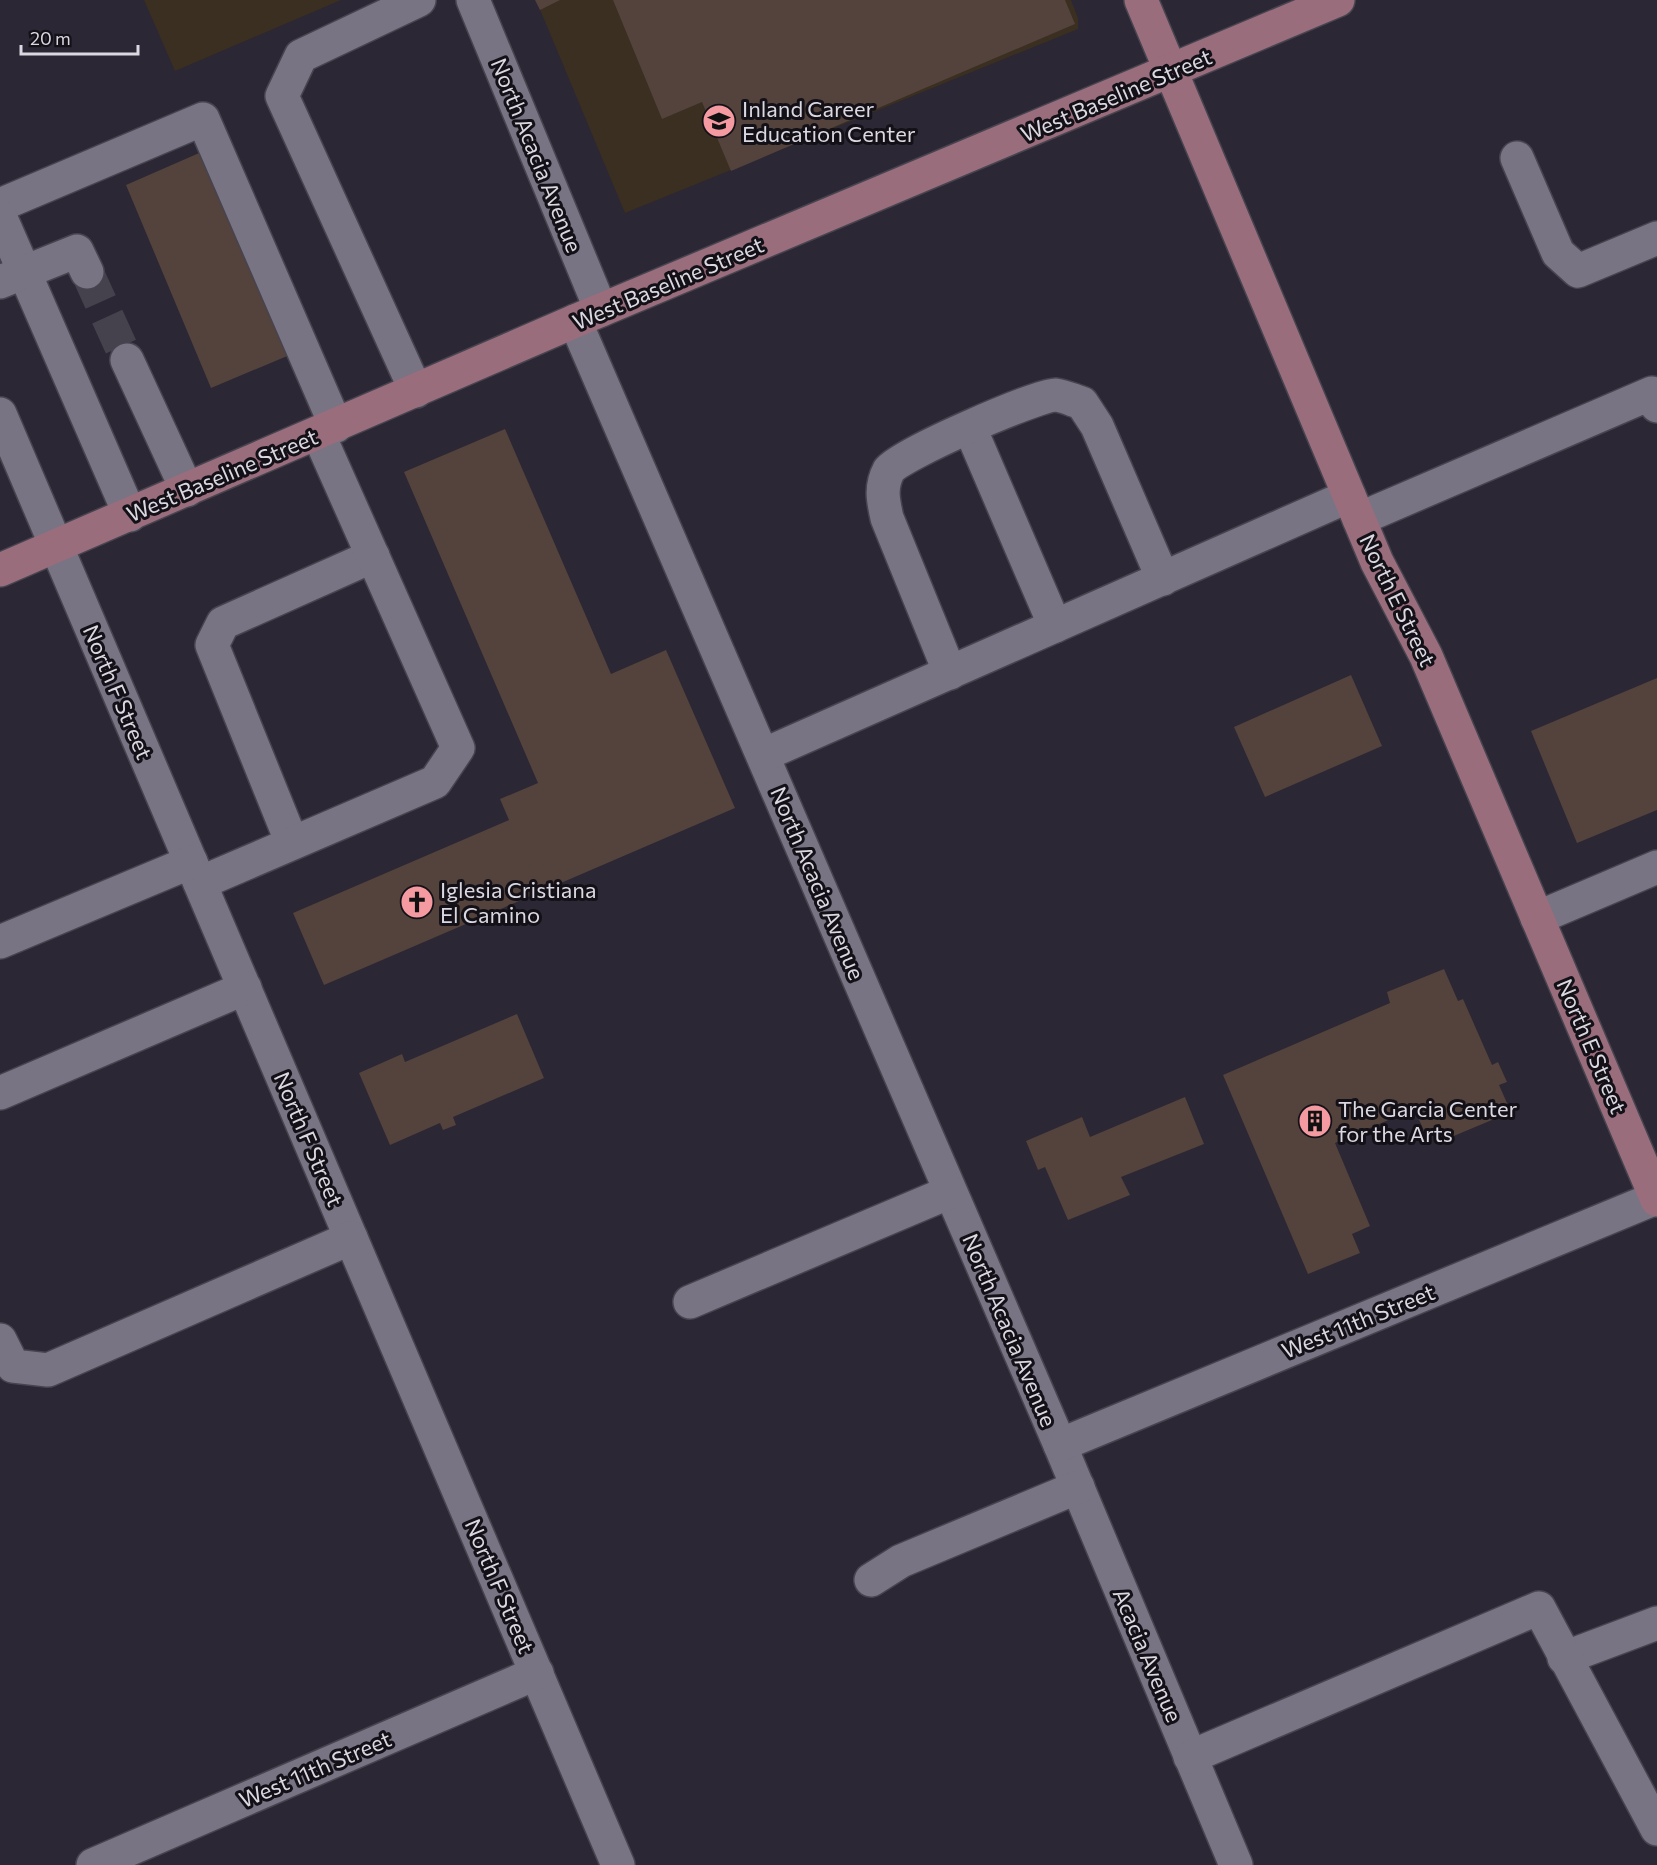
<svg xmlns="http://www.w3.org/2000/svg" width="1657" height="1865" font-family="Commissioner,sans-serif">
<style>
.education{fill:#3a2f20}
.building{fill:#53433c}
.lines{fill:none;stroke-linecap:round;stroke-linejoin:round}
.minor-tunnel{stroke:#45424e;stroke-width:33;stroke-dasharray:33 16;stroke-linecap:butt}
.minor-casing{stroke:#47444f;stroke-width:36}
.major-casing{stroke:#47444f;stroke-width:36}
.minor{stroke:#787484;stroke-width:33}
.major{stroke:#9a6d7c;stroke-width:33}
.labels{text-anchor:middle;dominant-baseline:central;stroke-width:6;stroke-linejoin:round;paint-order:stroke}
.street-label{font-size:22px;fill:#dbd8e2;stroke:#131117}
.poi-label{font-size:22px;fill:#dbd8e2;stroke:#131117;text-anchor:start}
</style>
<rect width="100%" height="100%" fill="#2b2734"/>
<g class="education">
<polygon points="144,0 341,0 175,71"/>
<polygon points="536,0 1071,0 1078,18 1078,29 625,213"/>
</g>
<g class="building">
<polygon points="535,0 560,0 540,10"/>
<polygon points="613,0 1065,0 1075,24 731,171 702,102 662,119"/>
<polygon points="206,150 292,354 211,388 126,185"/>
<polygon points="505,429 611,674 666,650 735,808 324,985 293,913 509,820 500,799 538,783 404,472"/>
<polygon points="1351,675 1382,746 1265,797 1234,727"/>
<polygon points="1657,678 1657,810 1577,843 1531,731"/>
<polygon points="1444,969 1458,1001 1463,999 1492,1065 1498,1062 1507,1082 1499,1085 1511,1112 1449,1138 1446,1129 1427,1137 1414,1109 1335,1143 1370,1226 1352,1234 1360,1253 1308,1274 1223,1075 1390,1003 1387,992"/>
<polygon points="517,1014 544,1078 453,1117 456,1125 443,1130 440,1123 390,1145 359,1073 402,1054 405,1062"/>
<polygon points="1185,1097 1204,1144 1121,1177 1130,1195 1068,1220 1045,1167 1038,1170 1026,1141 1082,1117 1090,1137"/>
</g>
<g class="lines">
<polyline class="minor-tunnel" points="87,272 127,360"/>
<g class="minor-casing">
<g id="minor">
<polyline points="473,0 601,310"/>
<polyline points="1517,158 1558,253 1578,271 1657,238"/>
<polyline points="0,205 203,119 336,426"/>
<polyline points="0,216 130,515"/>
<polyline points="0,282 77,251 87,272"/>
<polyline points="575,321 1060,1445 1236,1865"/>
<polyline points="127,360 187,490"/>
<polyline points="416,391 282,96 301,56 419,0"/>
<polyline points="0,414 618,1865"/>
<polyline points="970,428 1055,626"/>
<polyline points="1359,519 1652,393 1657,406"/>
<path d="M950,673L887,518C883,500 880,487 889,470C897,456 1037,395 1056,395C1064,396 1075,401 1082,403L1097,426L1163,579"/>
<polyline points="763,755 1349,496"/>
<polyline points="292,843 212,645 223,623 373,556"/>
<polyline points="200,883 435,782 458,748 318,433"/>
<polyline points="1537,918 1657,867"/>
<polyline points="0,942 191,862"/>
<polyline points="0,1093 245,988"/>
<polyline points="690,1302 950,1192"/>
<polyline points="0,1340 13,1366 48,1370 351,1238"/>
<polyline points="1060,1445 1656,1198"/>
<polyline points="871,1580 901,1561 1078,1487"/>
<polyline points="1564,1658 1657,1623"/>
<polyline points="1190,1757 1539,1608 1657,1829"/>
<polyline points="93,1865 537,1673"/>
</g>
</g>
<g class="major-casing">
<g id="major">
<polyline points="1141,0 1377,562 1426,656 1657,1200"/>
<polyline points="0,570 575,321 1338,0"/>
</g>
</g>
<use href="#minor" class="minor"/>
<use href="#major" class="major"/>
</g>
<defs>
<g id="school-disc" transform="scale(1.725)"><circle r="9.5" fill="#f49aa0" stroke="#131117"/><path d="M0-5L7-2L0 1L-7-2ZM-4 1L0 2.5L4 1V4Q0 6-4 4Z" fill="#111"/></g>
<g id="church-disc" transform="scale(1.725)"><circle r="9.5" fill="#f49aa0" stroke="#131117"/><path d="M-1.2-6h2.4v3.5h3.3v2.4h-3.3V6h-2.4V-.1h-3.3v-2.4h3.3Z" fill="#111"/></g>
<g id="building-disc" transform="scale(1.725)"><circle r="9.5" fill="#f49aa0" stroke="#131117"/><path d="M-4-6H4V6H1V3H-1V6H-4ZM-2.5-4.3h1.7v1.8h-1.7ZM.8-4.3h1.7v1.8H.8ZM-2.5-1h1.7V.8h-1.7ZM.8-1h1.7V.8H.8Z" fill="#111"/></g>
</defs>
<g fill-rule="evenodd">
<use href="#school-disc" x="719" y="121"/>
<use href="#church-disc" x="417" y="902"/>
<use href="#building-disc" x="1315" y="1121"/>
</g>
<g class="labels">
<g class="street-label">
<text transform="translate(1116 95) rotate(-23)">West Baseline Street</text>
<text transform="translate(537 155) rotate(68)">North Acacia Avenue</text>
<text transform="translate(668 283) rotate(-23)">West Baseline Street</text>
<text transform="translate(222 475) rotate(-23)">West Baseline Street</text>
<text transform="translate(1398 600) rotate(64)">North E Street</text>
<text transform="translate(118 692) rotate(67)">North F Street</text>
<text transform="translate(818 883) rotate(67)">North Acacia Avenue</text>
<text transform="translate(1592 1046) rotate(67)">North E Street</text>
<text transform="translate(309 1139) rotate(67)">North F Street</text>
<text transform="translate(1358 1321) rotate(-22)">West 11th Street</text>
<text transform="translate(1010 1330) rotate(67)">North Acacia Avenue</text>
<text transform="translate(500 1586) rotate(67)">North F Street</text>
<text transform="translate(1148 1655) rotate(67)">Acacia Avenue</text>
<text transform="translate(315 1769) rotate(-23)">West 11th Street</text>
</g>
<g class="poi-label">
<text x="742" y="108">Inland Career<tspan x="742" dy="25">Education Center</tspan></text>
<text x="440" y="889">Iglesia Cristiana<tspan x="440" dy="25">El Camino</tspan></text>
<text x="1338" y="1108">The Garcia Center<tspan x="1338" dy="25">for the Arts</tspan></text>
</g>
</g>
<path d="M21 45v9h117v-9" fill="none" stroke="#dbd8e2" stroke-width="3"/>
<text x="30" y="45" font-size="18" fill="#dbd8e2" stroke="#131117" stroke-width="4.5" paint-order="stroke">20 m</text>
</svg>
